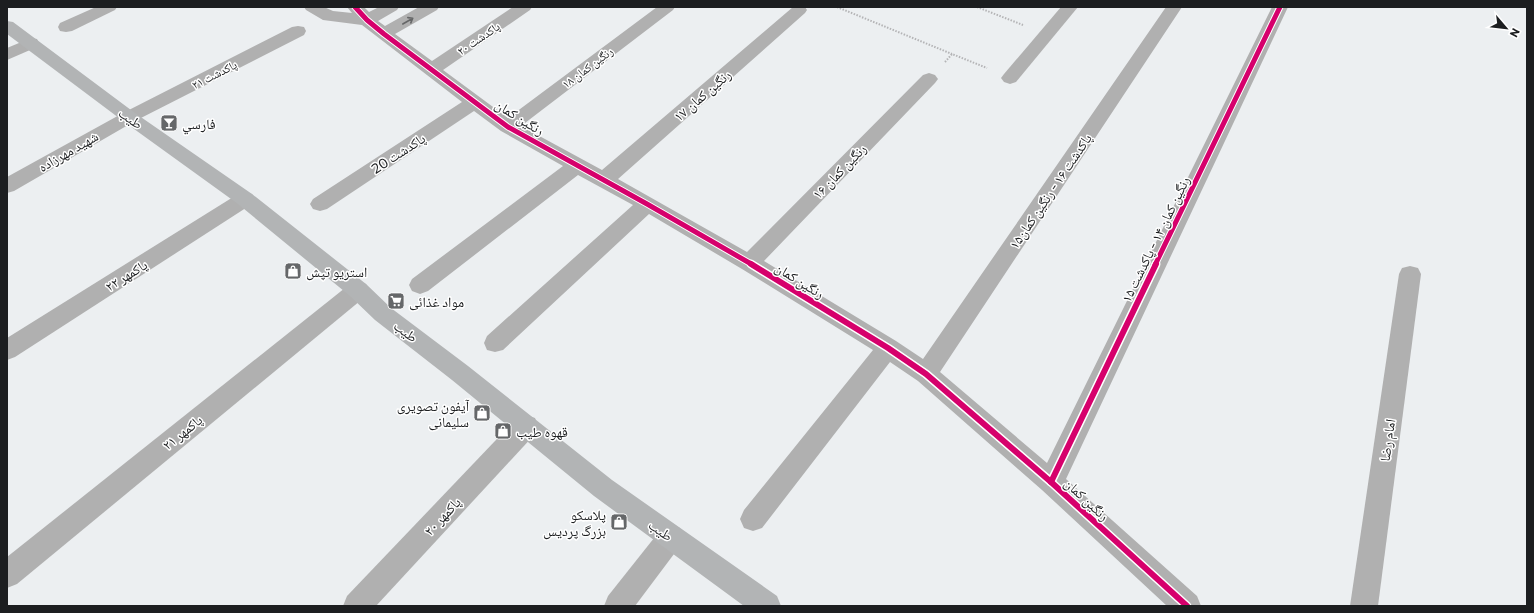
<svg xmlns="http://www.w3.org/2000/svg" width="1534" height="613" font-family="Commissioner,'Noto Naskh Arabic',sans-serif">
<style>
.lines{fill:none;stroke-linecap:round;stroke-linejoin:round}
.path{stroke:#b4b4b6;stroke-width:2;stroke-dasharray:1.5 1.5;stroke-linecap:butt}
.minor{fill:#b0b0b0;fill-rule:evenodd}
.major{fill:#b2b4b5;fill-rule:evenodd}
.cycleway-far1-casing{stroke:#fff;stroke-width:7}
.cycleway-casing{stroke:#fff;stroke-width:9}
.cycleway-far1{stroke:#d6006c;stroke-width:5}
.cycleway{stroke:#d6006c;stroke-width:6}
.oneway{stroke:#666768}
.labels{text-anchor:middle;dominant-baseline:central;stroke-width:3;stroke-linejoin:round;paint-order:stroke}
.far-street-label{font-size:12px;fill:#1c1e20;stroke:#fff}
.street-label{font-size:14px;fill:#1c1e20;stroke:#fff}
.poi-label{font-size:14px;fill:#1c1e20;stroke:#fff;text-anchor:start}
</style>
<rect width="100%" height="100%" fill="#eceff1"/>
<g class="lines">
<g class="path">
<polyline points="837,7 952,54"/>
<polyline points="977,7 1023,25"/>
<polyline points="945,62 952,54 987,68"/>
</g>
<g class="minor">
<polygon points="96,7 117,7 115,10 72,31 66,32 60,31 58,27 60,23"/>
<polygon points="304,7 324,7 333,11 352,13 347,7 364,7 369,12 379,7 399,7 397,10 378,21 385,26 419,7 439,7 437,10 395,34 432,61 513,7 532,7 530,10 443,70 508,118 657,7 675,7 673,10 521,126 602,170 793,7 805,7 807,10 805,13 618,179 747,252 923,75 929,73 935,75 938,79 935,83 764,261 896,341 923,359 1166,7 1182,7 940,372 1047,463 1272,7 1288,7 1066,479 1197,596 1201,606 1167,606 1042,490 918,381 890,362 762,528 753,531 744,528 740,519 744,510 873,350 742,269 649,214 503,350 495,352 487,350 484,343 487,336 633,205 578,175 428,291 420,294 412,291 409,285 412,279 563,166 501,131 474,111 327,209 320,211 313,209 310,204 313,199 462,102 362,25 323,20 306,10"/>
<polygon points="1061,7 1078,7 1016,82 1010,84 1004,82 1001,78 1004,74"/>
<polygon points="298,26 304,27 306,31 304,35 135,121 14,191 7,193 7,177 123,113 292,27"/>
<polygon points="31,38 37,39 39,43 37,47 7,60 7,48"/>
<polygon points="245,192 252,194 255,199 252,204 15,357 7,360 7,338 238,194"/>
<polygon points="1410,266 1418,268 1421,274 1378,606 1350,606 1399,274 1402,268"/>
<polygon points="358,281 366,284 369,290 366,296 17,584 7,588 7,557 350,284"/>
<polygon points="526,415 535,418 538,426 535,434 376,606 343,606 347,596 517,418"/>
<polygon points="671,524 680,528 684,537 680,546 635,606 604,606 608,596 662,528"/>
</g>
<polygon class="major" points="7,21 13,22 135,113 252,194 366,284 391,308 468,366 612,480 777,596 781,606 744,606 594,496 452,380 375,320 350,296 238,204 123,121 7,34"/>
<g class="cycleway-far1-casing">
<g id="cycleway-far1">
<polyline points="355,7 367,20 384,34 508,127 647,204 753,265"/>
<polyline points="1155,265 1280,7"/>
</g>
</g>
<g class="cycleway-casing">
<g id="cycleway">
<polyline points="751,264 888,348 926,374 1051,482 1187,606"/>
<polyline points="1051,482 1156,264"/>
</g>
</g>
<use href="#cycleway-far1" class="cycleway-far1"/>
<use href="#cycleway" class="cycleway"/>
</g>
<defs><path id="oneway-shaft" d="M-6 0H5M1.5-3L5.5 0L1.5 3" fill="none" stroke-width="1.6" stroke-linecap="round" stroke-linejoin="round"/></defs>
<use class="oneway" href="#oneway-shaft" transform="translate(408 21) rotate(-30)"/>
<defs>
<g id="bar-square" transform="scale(0.9)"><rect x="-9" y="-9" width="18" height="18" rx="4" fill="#656769" stroke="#fff"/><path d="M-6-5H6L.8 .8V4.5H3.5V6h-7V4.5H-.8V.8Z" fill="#fff"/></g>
<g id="shop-square" transform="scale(0.9)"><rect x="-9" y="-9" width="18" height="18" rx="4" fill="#656769" stroke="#fff"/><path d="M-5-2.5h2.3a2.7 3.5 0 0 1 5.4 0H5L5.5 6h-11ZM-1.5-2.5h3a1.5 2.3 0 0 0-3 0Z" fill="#fff"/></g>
<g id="supermarket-square" transform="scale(0.9)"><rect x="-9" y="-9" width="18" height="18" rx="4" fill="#656769" stroke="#fff"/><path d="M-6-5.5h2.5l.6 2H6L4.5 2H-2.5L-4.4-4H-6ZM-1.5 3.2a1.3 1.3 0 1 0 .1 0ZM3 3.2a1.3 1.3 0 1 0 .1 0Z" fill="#fff"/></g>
</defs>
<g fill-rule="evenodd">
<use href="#bar-square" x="169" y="123"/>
<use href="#shop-square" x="293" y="271"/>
<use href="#supermarket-square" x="396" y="301"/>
<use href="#shop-square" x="482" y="413"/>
<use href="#shop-square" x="503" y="431"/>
<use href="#shop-square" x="619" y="522"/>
</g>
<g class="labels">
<g class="far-street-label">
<text transform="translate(478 38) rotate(-34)">پاکدشت ۲۰</text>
<text transform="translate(587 67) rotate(-37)">رنگین کمان ۱۸</text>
<text transform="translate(214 74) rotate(-27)">پاکدشت ۲۱</text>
</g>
<g class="street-label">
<text transform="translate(702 95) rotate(-41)">رنگین کمان ۱۷</text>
<text transform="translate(520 117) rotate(32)">رنگین کمان</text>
<text transform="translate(131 118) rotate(36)">طیب</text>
<text transform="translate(68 151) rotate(-30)">شهید مهرزاده</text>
<text transform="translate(398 153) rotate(-33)">پاکدشت 20</text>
<text transform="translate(839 171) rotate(-46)">رنگین کمان ۱۶</text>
<text transform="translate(1050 191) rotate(-56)">پاکدشت ۱۶ - رنگین کمان۱۵</text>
<text transform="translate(1155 239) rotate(-64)">رنگین کمان ۱۴ - پاکدشت ۱۵</text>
<text transform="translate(126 275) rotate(-32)">پاکمهر ۲۲</text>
<text transform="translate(800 280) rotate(32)">رنگین کمان</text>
<text transform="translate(406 331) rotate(37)">طیب</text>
<text transform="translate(182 432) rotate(-39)">پاکمهر ۲۱</text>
<text transform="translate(1387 440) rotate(-82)">امام رضا</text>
<text transform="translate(1087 499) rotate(43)">رنگین کمان</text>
<text transform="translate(442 516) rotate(-47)">پاکمهر ۲۰</text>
<text transform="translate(661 530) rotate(36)">طیب</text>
</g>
<g class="poi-label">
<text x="182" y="123">فارسي</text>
<text x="306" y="271">استریو تپش</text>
<text x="409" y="301">مواد غذائی</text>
<text x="469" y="405" text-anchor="end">آیفون تصویری<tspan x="469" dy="16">سلیمانی</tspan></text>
<text x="516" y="431">قهوه طیب</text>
<text x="606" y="514" text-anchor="end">پلاسکو<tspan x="606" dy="16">بزرگ پردیس</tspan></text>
</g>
</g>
<rect width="1534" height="613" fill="none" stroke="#1c1e20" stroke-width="16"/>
<g transform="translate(1506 28) rotate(118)" stroke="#ffffff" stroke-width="3" paint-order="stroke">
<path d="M0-3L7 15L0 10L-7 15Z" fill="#1c1e20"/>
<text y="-6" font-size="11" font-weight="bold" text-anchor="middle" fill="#1c1e20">N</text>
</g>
</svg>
